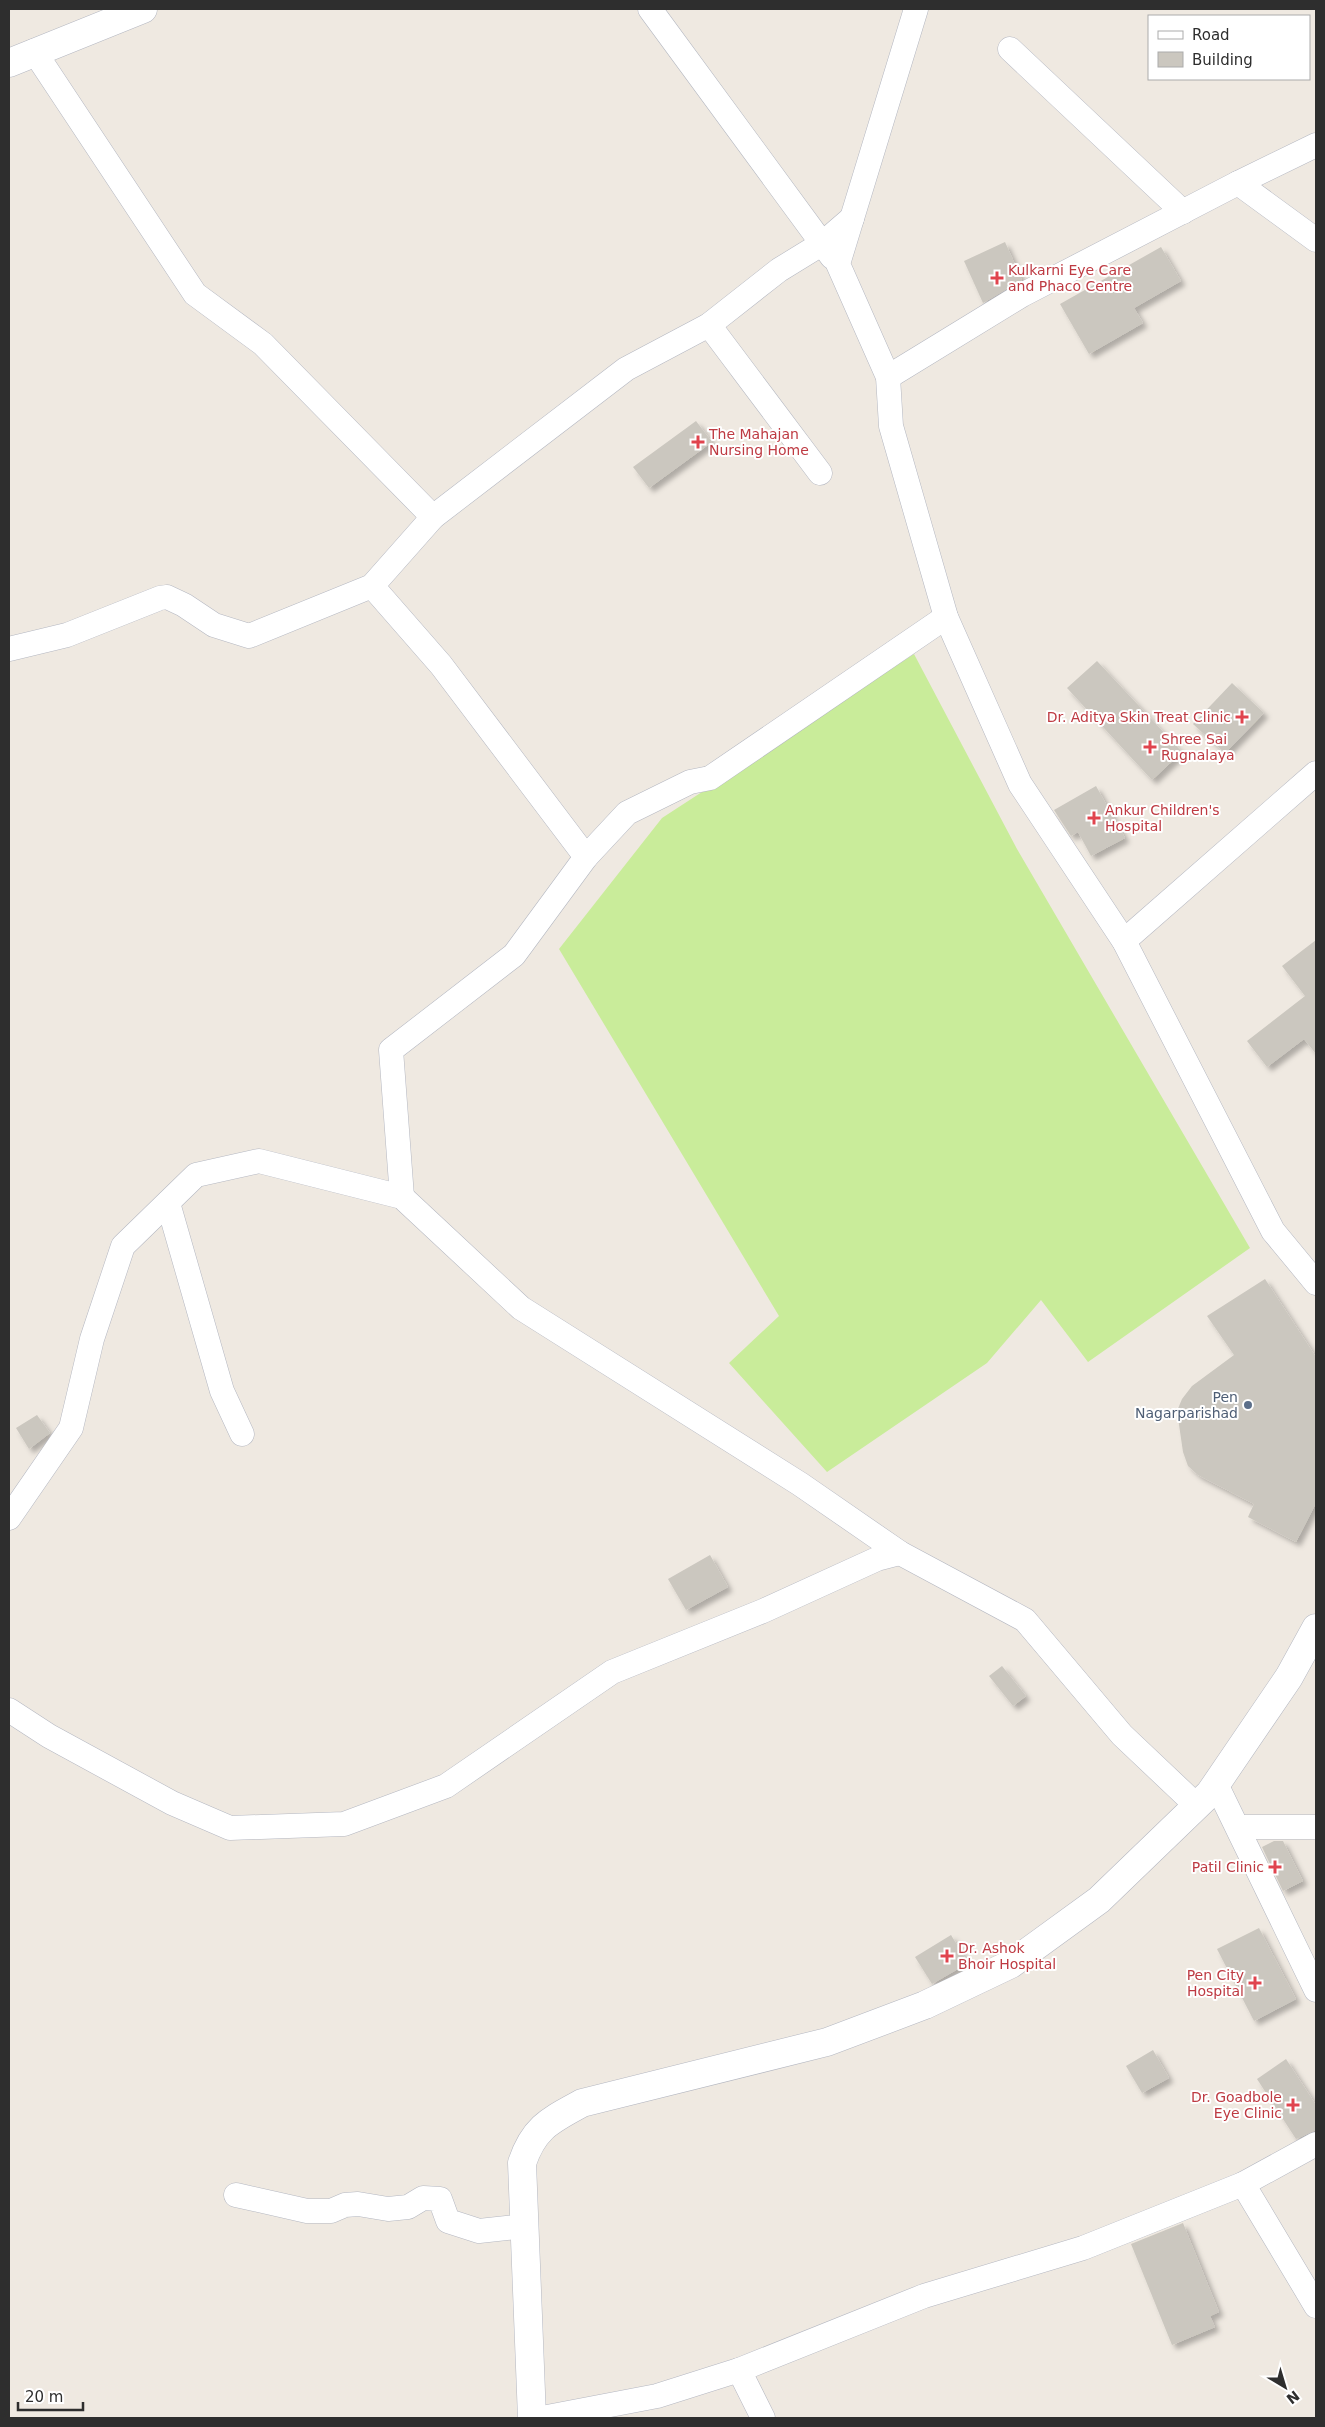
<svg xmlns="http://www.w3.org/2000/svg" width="1325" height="2427" font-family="'DejaVu Sans',sans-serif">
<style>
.pitch{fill:#c9ec9a}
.building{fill:#cbc7bf;filter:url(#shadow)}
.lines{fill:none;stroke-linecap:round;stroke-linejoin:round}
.street-casing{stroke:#b4b7c1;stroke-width:25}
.secondary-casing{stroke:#b4b7c1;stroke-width:29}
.street{stroke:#fff;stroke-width:24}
.secondary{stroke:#fff;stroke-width:28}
.health-dot{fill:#e0444e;stroke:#fff;stroke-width:2}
.service-dot{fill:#5c6f8a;stroke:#fff;stroke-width:2}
.labels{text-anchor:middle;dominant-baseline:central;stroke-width:4;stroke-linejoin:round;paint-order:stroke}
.health-label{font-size:14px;fill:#be3a42;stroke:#fff;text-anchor:start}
.service-label{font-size:14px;fill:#4e5e75;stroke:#fff;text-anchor:end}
</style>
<defs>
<filter id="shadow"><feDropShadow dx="4.5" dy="4.5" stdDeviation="2.5" flood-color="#0004"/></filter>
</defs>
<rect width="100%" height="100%" fill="#efe9e1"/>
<polygon class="pitch" points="914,654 1017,849 1250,1248 1088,1362 1041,1300 987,1363 827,1472 729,1363 779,1316 559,949 662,818"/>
<g class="building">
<polygon points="1005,242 1022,280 983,303 964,261"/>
<polygon points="1161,247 1181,281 1134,308 1143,323 1089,354 1060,304"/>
<polygon points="696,421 712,442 649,488 633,467"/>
<polygon points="1097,661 1182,752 1152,780 1067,688"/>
<polygon points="1232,683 1264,713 1225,753 1193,724"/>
<polygon points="1096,786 1125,838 1091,856 1078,832 1071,836 1054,810"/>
<polygon points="1316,940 1316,1054 1304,1039 1267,1067 1247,1041 1305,996 1282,966"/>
<polygon points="1265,1279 1316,1357 1316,1503 1296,1542 1248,1517 1254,1504 1198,1475 1188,1466 1183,1452 1177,1411 1182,1399 1192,1386 1234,1355 1207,1316"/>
<polygon points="37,1415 50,1433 29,1449 16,1428"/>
<polygon points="710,1555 728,1587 686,1610 668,1579"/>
<polygon points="1002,1666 1026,1696 1013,1706 989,1676"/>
<polygon points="1274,1841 1283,1841 1303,1881 1283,1891 1262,1847"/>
<polygon points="1259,1928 1296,1999 1254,2021 1217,1949"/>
<polygon points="951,1935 968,1963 932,1984 915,1957"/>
<polygon points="1153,2050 1169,2078 1142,2093 1126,2066"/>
<polygon points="1286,2059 1316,2105 1316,2130 1296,2139 1257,2079"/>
<polygon points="1183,2223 1219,2312 1210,2316 1215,2327 1172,2345 1131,2244"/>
</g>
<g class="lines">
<g class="street-casing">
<g id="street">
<polyline points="650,9 832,257"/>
<polyline points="916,9 838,264 888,377 891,426 946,617 1020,784 1124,941 1273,1231 1316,1283"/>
<polyline points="1010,49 1183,212"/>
<polyline points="34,51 195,294 263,344 433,517"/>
<polyline points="1238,183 1316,145"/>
<polyline points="709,325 820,473"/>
<polyline points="888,377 1022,295 1238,183 1316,240"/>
<polyline points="372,586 441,665 586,857"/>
<polyline points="9,649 67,635 160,598 167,597 184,605 214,625 249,636 372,586 433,517 626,369 709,325 779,270 823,243 852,218"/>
<polyline points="1124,941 1316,773"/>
<polyline points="402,1197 391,1050 514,955 586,857 627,813 690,782 710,778 946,617"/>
<polyline points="168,1203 222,1391 242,1434"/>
<polyline points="9,1518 71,1428 92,1339 123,1246 196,1175 259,1161 402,1197 521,1308 800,1484 900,1553 1025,1620 1122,1735 1197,1806"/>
<polyline points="9,1710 49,1736 172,1803 230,1828 344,1824 446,1786 612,1672 763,1611 877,1559 900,1553"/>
<polyline points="1216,1784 1316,1990"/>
<polyline points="1238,1827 1316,1827"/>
<polyline points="1243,2184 1316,2306"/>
<polyline points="236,2195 307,2211 331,2211 345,2205 358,2204 388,2209 408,2207 423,2198 440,2199 448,2221 479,2231 525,2226"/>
<polyline points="542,2418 657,2396 739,2370"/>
<polyline points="763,2418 739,2370 924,2296 1083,2248 1243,2184 1316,2144"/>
</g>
</g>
<g class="secondary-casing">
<g id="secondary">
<polyline points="9,63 143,9"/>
<path d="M532,2418L522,2163C534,2127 551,2120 582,2103L827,2042L925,2005L1011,1964L1099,1900L1210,1793L1289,1677L1316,1628"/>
</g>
</g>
<use href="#street" class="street"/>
<use href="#secondary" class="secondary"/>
</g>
<g class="health-dot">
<path d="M994.5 270.5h5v5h5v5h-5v5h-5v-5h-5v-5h5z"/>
<path d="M695.5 434.5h5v5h5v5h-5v5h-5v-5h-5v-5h5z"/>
<path d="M1239.5 709.5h5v5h5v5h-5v5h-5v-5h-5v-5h5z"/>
<path d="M1147.5 739.5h5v5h5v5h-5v5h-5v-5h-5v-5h5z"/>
<path d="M1091.5 810.5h5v5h5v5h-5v5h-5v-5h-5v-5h5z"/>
<path d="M1272.5 1859.5h5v5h5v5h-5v5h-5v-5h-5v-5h5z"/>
<path d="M944.5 1948.5h5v5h5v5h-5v5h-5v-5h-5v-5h5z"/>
<path d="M1252.5 1975.5h5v5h5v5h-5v5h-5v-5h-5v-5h5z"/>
<path d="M1290.5 2097.5h5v5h5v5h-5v5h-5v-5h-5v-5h5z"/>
</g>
<circle class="service-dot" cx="1248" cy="1405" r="5"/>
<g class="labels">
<g class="health-label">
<text x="1008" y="270">Kulkarni Eye Care<tspan x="1008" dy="16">and Phaco Centre</tspan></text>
<text x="709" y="434">The Mahajan<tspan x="709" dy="16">Nursing Home</tspan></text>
<text x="1231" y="717" text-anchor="end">Dr. Aditya Skin Treat Clinic</text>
<text x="1161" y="739">Shree Sai<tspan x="1161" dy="16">Rugnalaya</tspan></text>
<text x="1105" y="810">Ankur Children's<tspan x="1105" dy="16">Hospital</tspan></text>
<text x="1264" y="1867" text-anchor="end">Patil Clinic</text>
<text x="958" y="1948">Dr. Ashok<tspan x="958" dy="16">Bhoir Hospital</tspan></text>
<text x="1244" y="1975" text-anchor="end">Pen City<tspan x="1244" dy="16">Hospital</tspan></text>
<text x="1282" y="2097" text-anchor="end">Dr. Goadbole<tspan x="1282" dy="16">Eye Clinic</tspan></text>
</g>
<g class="service-label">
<text x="1238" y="1397">Pen<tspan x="1238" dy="16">Nagarparishad</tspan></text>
</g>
</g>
<rect width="1325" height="2427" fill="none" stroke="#2e2e2e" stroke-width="20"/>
<rect x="1148" y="15" width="162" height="65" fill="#ffffff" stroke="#ababab"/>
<rect x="1158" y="31" width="25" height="8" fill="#ffffff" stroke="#ababab"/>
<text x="1192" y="40" font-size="15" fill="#2e2e2e">Road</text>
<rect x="1158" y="52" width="25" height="15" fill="#cbc7bf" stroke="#ababab"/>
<text x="1192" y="65" font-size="15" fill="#2e2e2e">Building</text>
<g transform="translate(1285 2387) rotate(142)" stroke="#ffffff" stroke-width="4" paint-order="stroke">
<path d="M0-4L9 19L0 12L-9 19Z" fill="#2e2e2e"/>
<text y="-8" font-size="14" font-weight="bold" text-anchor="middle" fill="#2e2e2e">N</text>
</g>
<path d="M18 2402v8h65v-8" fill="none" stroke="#2e2e2e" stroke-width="2.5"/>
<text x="25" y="2402" font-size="15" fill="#2e2e2e" stroke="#ffffff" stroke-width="4" paint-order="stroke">20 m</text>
</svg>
